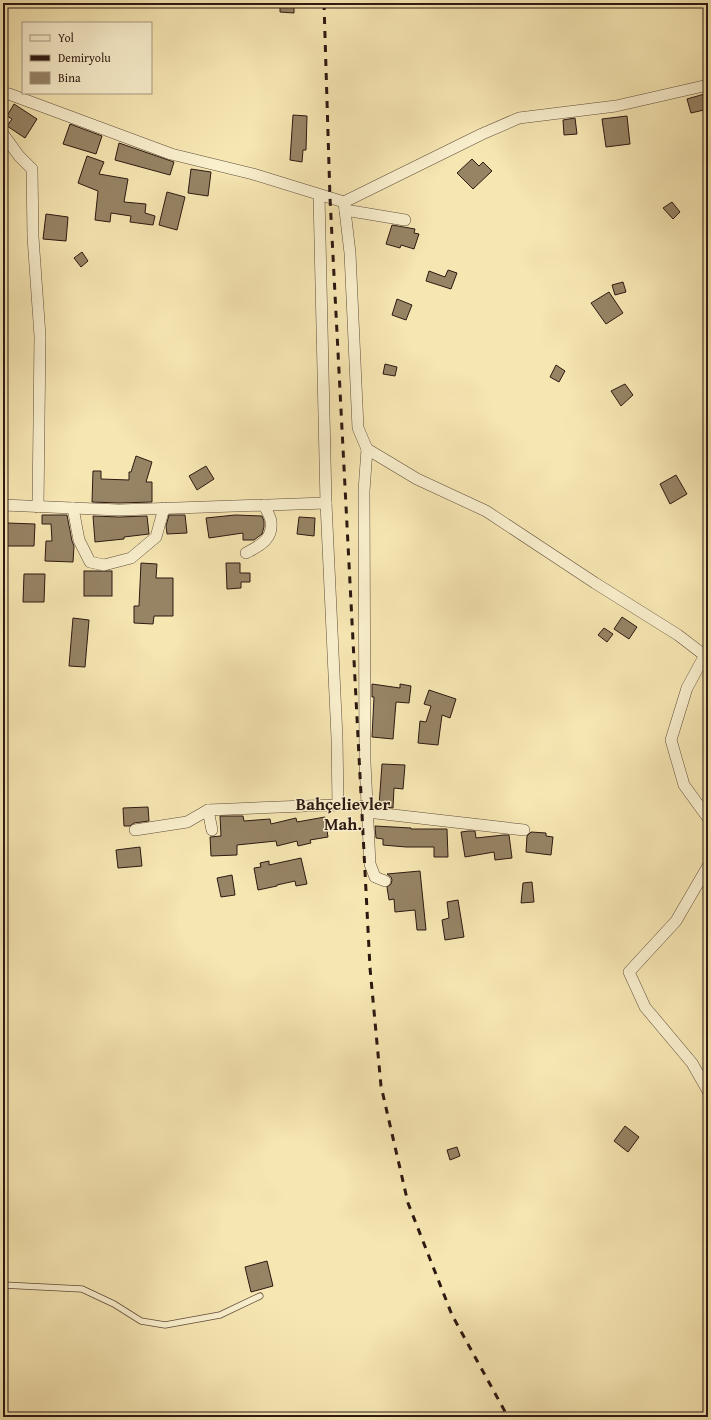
<svg xmlns="http://www.w3.org/2000/svg" width="711" height="1420" font-family="'Gentium Book Plus',serif">
<style>
.building{fill:#968465;stroke:#2d1912}
.lines{fill:none;stroke-linecap:round;stroke-linejoin:round}
.service-casing{stroke:#5f4c3a;stroke-width:7}
.minor-casing{stroke:#5f4c3a;stroke-width:12}
.service{stroke:#f9efcd;stroke-width:5.5}
.minor{stroke:#f9efcd;stroke-width:11}
.rail{stroke:#2d1912;stroke-width:3;stroke-dasharray:7 7;stroke-linecap:butt}
.labels{text-anchor:middle;dominant-baseline:central;stroke-width:3;stroke-linejoin:round;paint-order:stroke}
.district-label{font-size:17px;font-weight:bold;fill:#2d1912;stroke:#f9efcd}
</style>
<rect width="100%" height="100%" fill="#f6e6b2"/>
<filter id="stains"><feTurbulence type="fractalNoise" baseFrequency=".005" numOctaves="4"/><feColorMatrix values="0 0 0 0 .2 0 0 0 0 .09 0 0 0 0 .02 0 0 0 .5 -.17"/></filter>
<radialGradient id="worn" r=".72"><stop offset=".6" stop-color="#630" stop-opacity="0"/><stop offset="1" stop-color="#630" stop-opacity=".3"/></radialGradient>
<g class="building">
<polygon points="280,3 294,3 294,13 280,12"/>
<polygon points="708,93 708,109 691,113 687,99"/>
<polygon points="14,104 37,119 25,138 7,126 12,119 7,116"/>
<polygon points="293,115 307,116 306,150 303,150 302,162 290,160"/>
<polygon points="627,116 630,144 606,147 602,119"/>
<polygon points="575,118 577,134 564,135 563,120"/>
<polygon points="70,124 102,136 96,154 63,144"/>
<polygon points="119,143 174,162 170,175 115,160"/>
<polygon points="87,156 104,162 99,174 128,179 124,202 146,204 145,213 155,216 153,225 130,222 131,216 111,213 110,222 95,220 98,191 78,183"/>
<polygon points="472,159 479,166 483,162 492,171 473,189 457,173"/>
<polygon points="191,169 211,172 208,196 188,193"/>
<polygon points="167,192 185,197 177,230 159,225"/>
<polygon points="672,202 680,212 673,219 663,208"/>
<polygon points="46,214 68,217 66,241 43,239"/>
<polygon points="392,225 415,229 414,233 419,234 414,249 401,245 400,248 386,244"/>
<polygon points="82,252 88,261 81,267 74,258"/>
<polygon points="448,270 457,273 451,289 426,281 429,271 445,277"/>
<polygon points="623,282 626,292 615,295 612,285"/>
<polygon points="609,292 623,313 606,324 591,303"/>
<polygon points="397,299 412,305 406,320 392,315"/>
<polygon points="385,364 397,367 395,376 383,374"/>
<polygon points="556,365 565,371 559,382 550,377"/>
<polygon points="625,384 633,395 621,406 611,391"/>
<polygon points="136,456 152,462 146,482 152,482 152,502 119,503 92,502 93,471 101,471 101,479 129,480 129,472 131,472"/>
<polygon points="206,466 214,479 197,490 189,476"/>
<polygon points="676,475 687,494 670,504 660,484"/>
<polygon points="42,515 67,515 72,541 74,546 73,562 45,561 46,541 52,541 51,524 42,524"/>
<polygon points="169,515 185,515 187,533 167,534 166,526"/>
<polygon points="235,515 262,516 264,521 264,527 262,534 254,540 243,540 243,533 209,538 206,518"/>
<polygon points="93,516 119,517 147,516 149,534 124,537 124,539 95,542"/>
<polygon points="299,517 315,518 314,536 297,534"/>
<polygon points="7,523 35,524 34,546 6,546"/>
<polygon points="141,563 157,564 156,578 173,578 173,616 154,616 153,624 134,623 134,606 139,606"/>
<polygon points="226,563 240,563 240,573 250,573 250,582 241,582 241,588 227,589"/>
<rect x="84" y="571" width="28" height="25"/>
<polygon points="24,574 45,574 44,602 23,602"/>
<polygon points="622,617 637,627 629,639 614,629"/>
<polygon points="73,618 89,620 85,667 69,666"/>
<polygon points="604,628 613,634 607,642 598,635"/>
<polygon points="372,684 400,688 400,684 411,686 409,703 396,702 393,739 372,737 374,697 372,697"/>
<polygon points="429,690 456,699 450,718 442,715 438,745 418,743 420,721 426,722 431,706 424,704"/>
<polygon points="382,764 405,765 403,789 394,788 393,808 379,806"/>
<polygon points="148,807 149,821 134,823 130,826 124,826 123,808"/>
<polygon points="220,816 243,816 244,821 270,819 271,824 296,818 297,822 325,817 328,837 310,840 311,843 298,846 297,841 277,846 276,841 237,845 237,855 211,856 210,837 221,836"/>
<polygon points="375,826 411,828 411,829 447,829 448,857 434,857 434,847 406,847 383,845 383,839 376,838"/>
<polygon points="469,831 475,831 476,838 504,835 509,835 512,858 495,860 494,852 465,857 461,832"/>
<polygon points="531,832 546,833 546,836 553,837 551,855 526,852 527,836"/>
<polygon points="140,847 142,866 118,868 116,850"/>
<polygon points="301,858 307,884 296,886 295,881 277,885 277,886 258,890 254,868 261,867 260,863 269,861 269,865"/>
<polygon points="420,871 426,930 417,930 415,910 395,912 394,899 389,900 387,887 391,884 392,880 391,877 387,874"/>
<polygon points="232,875 235,895 221,897 217,878"/>
<polygon points="532,882 534,902 521,903 523,883"/>
<polygon points="458,900 464,937 445,940 442,920 449,918 447,902"/>
<polygon points="625,1126 639,1137 628,1152 614,1141"/>
<polygon points="457,1147 460,1156 450,1160 447,1150"/>
<polygon points="267,1261 273,1286 251,1292 245,1267"/>
</g>
<g class="lines">
<g class="service-casing">
<polyline id="service" points="3,1285 82,1289 114,1304 141,1321 165,1325 220,1315 260,1296"/>
</g>
<g class="minor-casing">
<g id="minor">
<polyline points="3,93 9,94 171,154 253,174 344,202 350,253 358,428 367,449 417,479 486,511 595,583 678,635 708,658"/>
<polyline points="3,134 19,156 32,169 33,237 40,336 38,507"/>
<polyline points="319,195 326,503"/>
<polyline points="344,202 482,134 519,118 616,106 708,85"/>
<polyline points="345,210 405,220"/>
<polyline points="367,449 364,491 365,763 370,864 375,877 385,881"/>
<polyline points="3,505 119,510 326,503 337,738 338,805 305,806 208,810 187,822 135,830"/>
<polyline points="73,508 79,540 90,562 104,565 131,558 156,537 164,508"/>
<path d="M246,553C259,546 273,540 271,522C271,517 266,510 264,505"/>
<polyline points="705,655 687,688 671,740 684,785 708,818"/>
<polyline points="208,810 212,830"/>
<polyline points="367,812 524,830"/>
<polyline points="708,866 676,921 629,972 645,1007 692,1063 708,1091"/>
</g>
</g>
<use href="#service" class="service"/>
<use href="#minor" class="minor"/>
<polyline class="rail" points="324,3 330,198 370,968 381,1086 408,1203 452,1315 508,1417"/>
</g>
<g class="labels">
<g class="district-label">
<text x="343" y="803">Bahçelievler<tspan x="343" dy="20">Mah.</tspan></text>
</g>
</g>
<rect width="711" height="1420" fill="none" stroke="#f6e6b2" stroke-width="16"/>
<rect x="4" y="4" width="703" height="1412" fill="none" stroke="#2d1912" stroke-width="2"/>
<rect x="8" y="8" width="695" height="1404" fill="none" stroke="#2d1912"/>
<rect x="22" y="22" width="130" height="72" fill="#f9efcd" stroke="#a79982"/>
<rect x="30" y="35" width="20" height="6" fill="#f9efcd" stroke="#a79982"/>
<text x="58" y="42" font-size="12" fill="#2d1912">Yol</text>
<rect x="30" y="55" width="20" height="6" fill="#2d1912" stroke="#a79982"/>
<text x="58" y="62" font-size="12" fill="#2d1912">Demiryolu</text>
<rect x="30" y="72" width="20" height="12" fill="#968465" stroke="#a79982"/>
<text x="58" y="82" font-size="12" fill="#2d1912">Bina</text>
<rect width="100%" height="100%" filter="url(#stains)"/>
<rect width="100%" height="100%" fill="url(#worn)"/>
</svg>
